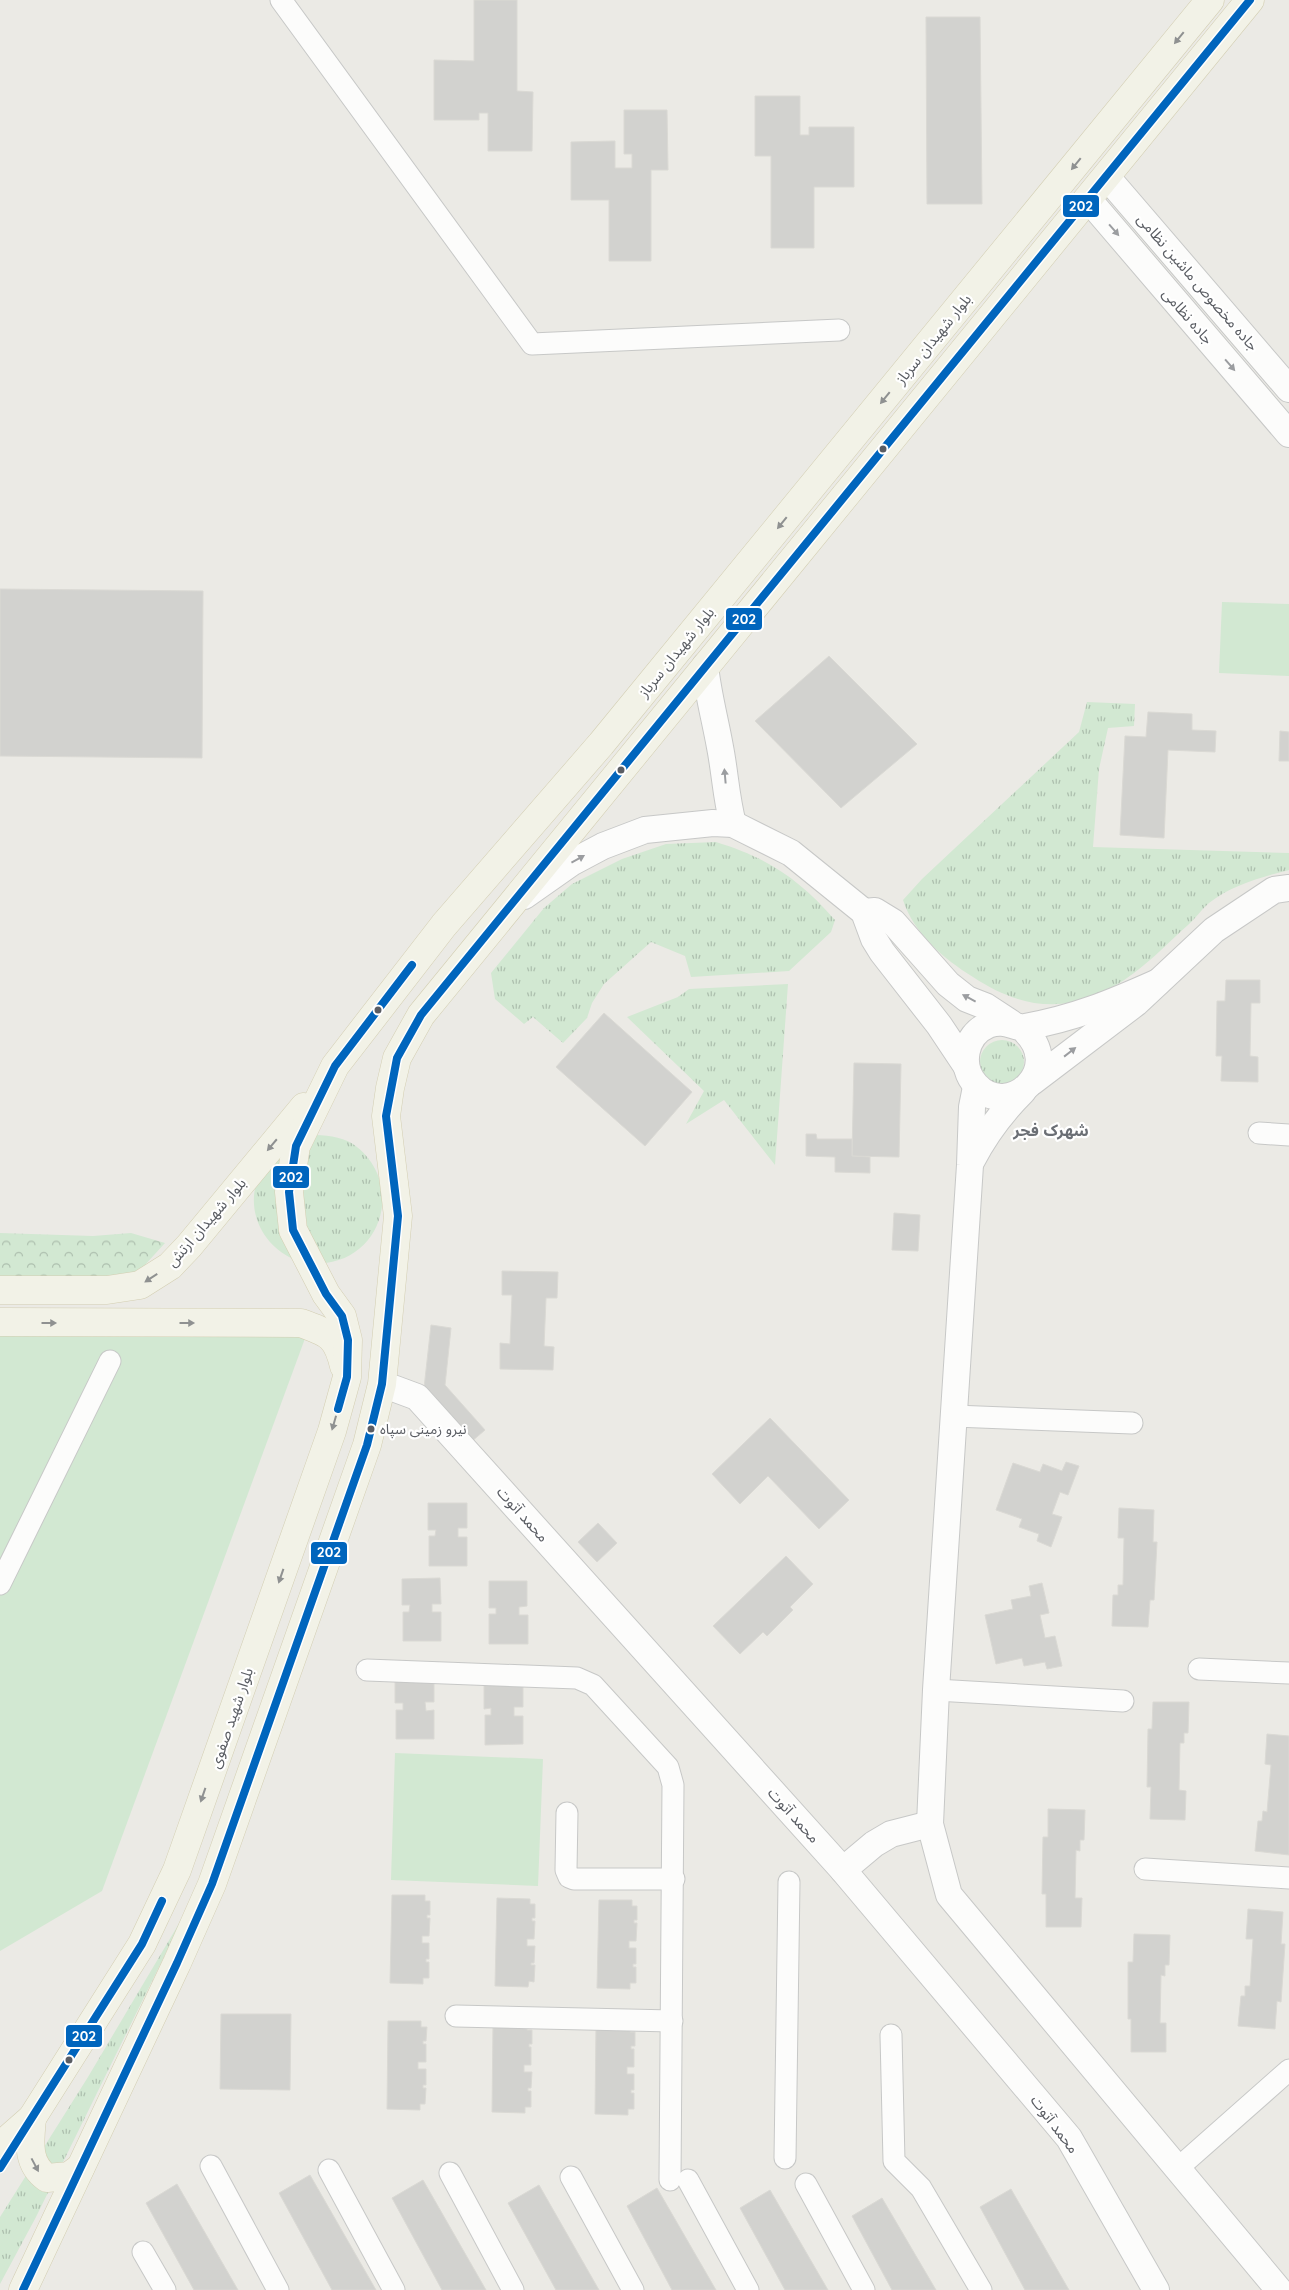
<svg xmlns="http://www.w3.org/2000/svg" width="1289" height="2290" font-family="Quicksand,'Noto Sans Arabic',sans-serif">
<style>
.grass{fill:url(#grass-tufts)}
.forest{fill:url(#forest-crowns)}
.park{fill:#d2e8d2}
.building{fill:#d2d2cf;stroke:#dad9d4}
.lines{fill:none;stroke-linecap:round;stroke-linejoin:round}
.minor-casing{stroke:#c7c8c7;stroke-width:23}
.tertiary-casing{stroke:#c7c8c7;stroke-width:28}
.primary-casing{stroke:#d3ceb2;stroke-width:29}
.minor{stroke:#fcfcfb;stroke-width:21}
.tertiary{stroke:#fcfcfb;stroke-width:26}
.primary{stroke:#f2f2e7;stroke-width:28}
.bus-1-casing{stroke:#fff;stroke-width:11}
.bus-1{stroke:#0065bd;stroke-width:8}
.oneway{fill:#8f9191}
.oneway2{fill:#9b9da0}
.bus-dot{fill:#5a5d63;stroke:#fff;stroke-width:2}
.labels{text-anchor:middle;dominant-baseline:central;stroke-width:4.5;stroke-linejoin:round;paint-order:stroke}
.bus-label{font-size:14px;fill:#5a5d63;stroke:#fff;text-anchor:start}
.street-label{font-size:15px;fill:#5a5d63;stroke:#fff}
.neighbourhood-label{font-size:16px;font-weight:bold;fill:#6b6f75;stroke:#fff}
.line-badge{stroke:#fff;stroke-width:2}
.badge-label{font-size:14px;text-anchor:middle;font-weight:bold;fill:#fff}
</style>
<defs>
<pattern id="grass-tufts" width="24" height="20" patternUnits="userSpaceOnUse" patternTransform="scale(1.25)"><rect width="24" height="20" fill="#d2e8d2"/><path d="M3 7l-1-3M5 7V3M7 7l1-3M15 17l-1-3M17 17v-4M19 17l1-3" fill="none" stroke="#adbfae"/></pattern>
<pattern id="forest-crowns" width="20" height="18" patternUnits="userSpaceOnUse" patternTransform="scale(1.25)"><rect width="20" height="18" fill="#d2e8d2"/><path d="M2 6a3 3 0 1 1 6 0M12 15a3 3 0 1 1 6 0" fill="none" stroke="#adbfae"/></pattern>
</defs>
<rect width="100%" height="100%" fill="#ebeae5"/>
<g class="grass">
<path d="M1087,702L1135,704L1134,726L1108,728L1099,769L1093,847L1289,853V870C1262,877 1232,885 1209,903C1201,910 1195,919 1188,925C1170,941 1153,959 1134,973C1079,1014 1029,1014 973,977C944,959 914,934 903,900L922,879L1079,732Z"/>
<path d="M716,842C768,858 799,879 835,920L831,932L789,971L691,977L685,956L651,942L604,984L592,1003L587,1018L563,1043L533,1017L524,1024L495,999L491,973L544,908L572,884L622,859L666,844Z"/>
<polygon points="788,984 775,1165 724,1100 686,1124 704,1091 627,1017 678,997 689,989"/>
<circle cx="1002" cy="1062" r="22"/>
<path d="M310,1135C325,1135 340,1136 353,1144C403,1179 386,1255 326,1263C313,1265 300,1263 289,1257C263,1243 248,1214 256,1184C256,1181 257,1176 258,1173C263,1167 301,1141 310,1135Z"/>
<polygon points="187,1910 36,2217 0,2284 0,2217 88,2077"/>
</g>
<polygon class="forest" points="0,1233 93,1236 131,1233 165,1243 134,1277 0,1281"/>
<g class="park">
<polygon points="1222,602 1289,604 1289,676 1219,673"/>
<polygon points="307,1333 102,1891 0,1951 0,1334"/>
<polygon points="395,1753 543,1759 538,1886 391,1880"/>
</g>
<g class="building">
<polygon points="474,0 517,0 517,91 533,92 532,151 488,151 488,113 479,113 479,120 434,120 434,60 474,61"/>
<polygon points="926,17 980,17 982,204 927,204"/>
<polygon points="755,96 800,96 800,135 809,135 809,127 854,127 854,187 814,187 814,248 771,248 771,156 755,156"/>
<polygon points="624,110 667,110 668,170 651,170 651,261 609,261 609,200 571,200 571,142 615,141 615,168 632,168 632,154 624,154"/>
<polygon points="0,589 203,591 202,758 0,756"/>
<polygon points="829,656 917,744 841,808 755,721"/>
<polygon points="1148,712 1192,714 1192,730 1216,731 1215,752 1168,750 1164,838 1120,835 1125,736 1146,737"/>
<polygon points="1280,731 1289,732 1289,761 1279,761"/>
<polygon points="1226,980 1260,980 1260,1003 1251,1003 1250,1056 1258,1057 1258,1082 1221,1081 1222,1056 1216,1056 1217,1001 1225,1001"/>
<polygon points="604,1013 692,1092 645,1146 556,1067"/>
<polygon points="854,1063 901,1064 899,1157 852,1156"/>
<polygon points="806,1134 816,1134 817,1139 852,1139 852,1156 870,1157 870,1173 835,1172 835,1157 806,1156"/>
<polygon points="894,1213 920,1215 918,1251 892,1250"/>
<polygon points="502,1271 558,1272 557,1298 546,1298 544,1346 554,1347 553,1370 500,1369 500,1343 510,1344 512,1295 502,1295"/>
<polygon points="431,1325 451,1328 445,1385 485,1430 471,1442 424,1388"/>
<polygon points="770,1418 849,1500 819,1529 768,1476 740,1504 712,1474"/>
<polygon points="1066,1462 1079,1466 1068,1495 1060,1492 1052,1514 1062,1517 1051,1547 1037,1541 1039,1534 1019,1527 1022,1519 996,1510 1013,1463 1040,1472 1043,1464 1062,1471"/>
<polygon points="428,1503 467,1503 467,1528 458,1528 458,1537 467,1537 467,1566 429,1566 429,1536 435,1536 436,1530 428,1530"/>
<polygon points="1119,1508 1154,1510 1153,1542 1157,1542 1154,1600 1150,1600 1148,1627 1112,1626 1113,1595 1118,1595 1118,1585 1123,1585 1124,1538 1118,1538"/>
<polygon points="598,1523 617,1543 597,1562 578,1542"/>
<polygon points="786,1556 813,1584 790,1607 793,1610 767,1636 763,1632 740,1654 713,1626"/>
<polygon points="440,1578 441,1604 432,1604 432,1612 441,1612 441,1641 403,1641 403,1612 409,1612 410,1605 402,1605 402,1579"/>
<polygon points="489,1581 527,1581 527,1606 519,1607 519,1615 528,1615 528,1644 489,1644 489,1614 496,1614 496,1608 489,1608"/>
<polygon points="1042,1583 1049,1613 1040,1615 1045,1638 1055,1636 1062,1666 1047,1669 1045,1662 1024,1666 1022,1658 996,1664 985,1615 1013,1609 1011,1600 1031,1596 1029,1586"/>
<polygon points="395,1676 434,1677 434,1702 425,1702 426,1711 434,1710 434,1739 396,1739 396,1710 403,1710 403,1703 395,1703"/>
<polygon points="484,1682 523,1682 523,1707 514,1707 514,1716 523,1716 523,1744 485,1745 485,1715 491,1715 491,1708 484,1709"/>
<polygon points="1153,1702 1189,1702 1188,1733 1184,1733 1184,1743 1180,1743 1179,1790 1186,1791 1185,1820 1150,1819 1151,1787 1147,1787 1148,1729 1152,1729"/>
<polygon points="1267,1734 1289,1736 1289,1855 1255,1851 1258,1821 1262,1821 1263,1811 1267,1812 1271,1765 1265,1764"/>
<polygon points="1048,1809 1085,1810 1084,1840 1080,1840 1080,1851 1076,1850 1075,1898 1082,1898 1081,1927 1046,1927 1046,1894 1042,1894 1043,1837 1048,1837"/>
<polygon points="392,1895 425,1895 425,1901 430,1901 430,1915 427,1915 427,1918 430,1918 429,1936 422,1936 422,1943 429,1943 429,1959 426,1959 426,1962 429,1962 429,1978 423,1978 423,1984 390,1983"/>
<polygon points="497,1898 530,1899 530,1904 535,1904 535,1918 532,1918 532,1921 535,1921 534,1939 527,1939 527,1946 535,1946 534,1963 531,1963 531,1965 535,1965 534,1982 529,1981 528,1987 495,1986"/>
<polygon points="599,1900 632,1900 632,1906 637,1906 637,1920 634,1920 634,1923 637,1923 636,1941 629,1941 629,1948 636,1948 636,1964 633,1964 633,1967 636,1967 636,1983 630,1983 630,1989 597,1988"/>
<polygon points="1248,1909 1283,1912 1281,1944 1285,1944 1281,2002 1277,2001 1275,2029 1238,2026 1241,1996 1245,1996 1245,1986 1250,1986 1253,1939 1246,1939"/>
<polygon points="1134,1934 1170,1935 1169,1965 1165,1965 1165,1976 1161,1975 1160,2023 1166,2023 1166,2052 1131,2052 1131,2019 1128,2019 1128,1962 1133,1962"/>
<polygon points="221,2014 291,2014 290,2090 220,2089"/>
<polygon points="388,2021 421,2021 421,2027 427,2027 426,2041 423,2041 423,2044 426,2044 426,2062 418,2062 418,2069 426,2069 426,2085 423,2085 423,2088 426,2088 425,2104 420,2104 420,2110 387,2109"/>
<polygon points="493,2024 527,2024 527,2030 532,2030 532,2044 529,2044 529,2047 531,2047 531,2065 524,2065 524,2072 532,2072 531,2088 528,2088 528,2091 531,2091 531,2107 525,2107 525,2113 492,2112"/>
<polygon points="596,2026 630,2026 630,2032 635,2032 635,2046 631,2046 631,2049 634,2049 634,2067 627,2067 627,2074 634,2074 634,2090 631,2090 631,2093 634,2093 634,2109 628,2109 628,2115 595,2114"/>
<polygon points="310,2175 376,2290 332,2290 279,2193"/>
<polygon points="423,2180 486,2290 442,2290 392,2198"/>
<polygon points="177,2184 238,2290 194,2290 146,2203"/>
<polygon points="539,2185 599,2290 556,2290 508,2203"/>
<polygon points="657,2188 716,2290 672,2290 627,2206"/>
<polygon points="1011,2189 1069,2290 1025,2290 980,2207"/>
<polygon points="770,2190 828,2290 785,2290 740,2208"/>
<polygon points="882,2198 936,2290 892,2290 852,2216"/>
</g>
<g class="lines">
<g class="minor-casing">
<g id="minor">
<polyline points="281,0 532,344 839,330"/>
<polyline points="1259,1133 1289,1135"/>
<polyline points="954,1416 1132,1423"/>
<polyline points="0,1584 110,1361"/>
<polyline points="1199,1669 1289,1673"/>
<polyline points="367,1670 577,1678 593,1685 668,1767 673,1785 670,2180"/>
<polyline points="936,1690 1123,1701"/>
<polyline points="567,1813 566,1870 569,1877 574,1879 674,1879"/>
<polyline points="1145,1869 1289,1878"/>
<polyline points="456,2016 672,2021"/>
<polyline points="891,2035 894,2161 921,2188 981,2290"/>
<polyline points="785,2158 789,1882"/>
<polyline points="211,2166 278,2290"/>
<polyline points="1177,2169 1289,2070"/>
<polyline points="329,2170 394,2290"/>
<polyline points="450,2173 513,2290"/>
<polyline points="571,2177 633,2290"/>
<polyline points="688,2180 748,2290"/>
<polyline points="806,2184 864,2290"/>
<polyline points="143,2252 165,2290"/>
</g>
</g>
<g class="tertiary-casing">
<g id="tertiary">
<polyline points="1106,176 1289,389"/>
<polyline points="1088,199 1289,434"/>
<path d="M705,666C708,694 715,719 720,747C725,772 726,798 733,824"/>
<polyline points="524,896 571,863 603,846 645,830 713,823 733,824 791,853 864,912 874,939 882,952 939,1025 965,1064"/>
<polyline points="864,912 875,911 893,922 948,984 967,999 985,1006 1011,1023"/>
<path d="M1022,1028C1068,1068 1008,1121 976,1085C959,1067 964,1035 988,1025C1006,1018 1014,1029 1025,1027C1075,1018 1111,1003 1158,982"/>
<polyline points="1032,1082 1136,1003 1214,930 1274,890 1289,888"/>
<polyline points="976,1087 972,1107 970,1165 936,1690 930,1824 949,1895 1279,2290"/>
<path d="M972,1160C986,1133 1002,1112 1023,1091"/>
<polyline points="382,1384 417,1397 843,1870 1069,2138 1156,2290"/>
<polyline points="843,1870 874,1844 891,1834 930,1824"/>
</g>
</g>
<g class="primary-casing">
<g id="primary">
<polyline points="0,1290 107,1290 140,1285 170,1266 189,1246 304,1107"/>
<path d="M0,1322L301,1323C329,1333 337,1336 344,1366"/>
<path d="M32,2118C30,2141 26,2163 47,2178L69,2176L80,2168"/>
<polyline points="0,2146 32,2118 142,1944 177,1870 332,1431 347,1377 348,1340 342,1316 326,1294 293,1230 289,1192 296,1146 335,1066 444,925 601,744 1210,0"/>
<polyline points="23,2290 177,1963 212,1884 367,1445 382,1384 398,1216 386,1116 390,1088 397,1058 421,1015 1250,0"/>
</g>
</g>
<use href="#minor" class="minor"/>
<use href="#tertiary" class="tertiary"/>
<use href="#primary" class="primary"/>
<g class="bus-1-casing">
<g id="bus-1">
<polyline points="338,1409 347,1377 348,1340 342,1316 326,1294 293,1230 289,1192 296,1146 335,1066 412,965"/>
<polyline points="0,2168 142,1944 162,1901"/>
<polyline points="23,2290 177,1963 212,1884 367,1445 382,1384 398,1216 386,1116 397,1058 421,1015 1250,0"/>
</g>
</g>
<use href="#bus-1" class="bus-1"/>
</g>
<defs><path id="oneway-solid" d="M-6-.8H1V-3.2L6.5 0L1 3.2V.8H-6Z" transform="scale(1.25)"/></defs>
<g class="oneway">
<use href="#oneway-solid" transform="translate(1179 38) rotate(129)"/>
<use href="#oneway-solid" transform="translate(1076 164) rotate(129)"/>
<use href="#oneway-solid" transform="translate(885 398) rotate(129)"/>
<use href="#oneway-solid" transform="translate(782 523) rotate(129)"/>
<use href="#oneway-solid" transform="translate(272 1145) rotate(130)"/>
<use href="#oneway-solid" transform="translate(151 1278) rotate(147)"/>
<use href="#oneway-solid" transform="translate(49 1323)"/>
<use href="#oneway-solid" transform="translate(187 1323)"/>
<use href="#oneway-solid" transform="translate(334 1423) rotate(106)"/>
<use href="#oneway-solid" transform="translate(281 1576) rotate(109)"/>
<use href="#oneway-solid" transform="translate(203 1795) rotate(109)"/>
<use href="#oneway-solid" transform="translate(35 2165) rotate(62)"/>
</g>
<g class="oneway2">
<use href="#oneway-solid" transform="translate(1114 230) rotate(49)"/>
<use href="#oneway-solid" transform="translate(1230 365) rotate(49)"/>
<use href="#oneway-solid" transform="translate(725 776) rotate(-95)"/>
<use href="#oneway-solid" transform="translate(578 859) rotate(-29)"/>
<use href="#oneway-solid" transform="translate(969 998) rotate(-152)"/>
<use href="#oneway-solid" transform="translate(1070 1052) rotate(-38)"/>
</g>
<g class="bus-dot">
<circle cx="883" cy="449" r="4.5"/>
<circle cx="621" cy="770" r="4.5"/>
<circle cx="378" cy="1010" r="4.5"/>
<circle cx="371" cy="1429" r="4.5"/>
<circle cx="69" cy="2060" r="4.5"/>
</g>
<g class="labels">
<g class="bus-label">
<text x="380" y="1429">نیرو زمینی سپاه</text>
</g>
<g class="street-label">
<text transform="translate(1198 282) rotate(49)">جاده مخصوص ماشین نظامی</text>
<text transform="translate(1188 316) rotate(49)">جاده نظامی</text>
<text transform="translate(933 339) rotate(-51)">بلوار شهیدان سرباز</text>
<text transform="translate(676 652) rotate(-51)">بلوار شهیدان سرباز</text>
<text transform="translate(206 1222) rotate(-49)">بلوار شهیدان ارتش</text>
<text transform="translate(523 1514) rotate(48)">محمد آتوت</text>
<text transform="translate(231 1718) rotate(-71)">بلوار شهید صفوی</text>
<text transform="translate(794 1815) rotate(48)">محمد آتوت</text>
<text transform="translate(1055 2124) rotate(53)">محمد آتوت</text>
</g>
<g class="neighbourhood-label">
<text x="1051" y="1130">شهرک فجر</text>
</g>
</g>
<g class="line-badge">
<rect x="1062" y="194" width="38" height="24" rx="5" fill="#0065bd"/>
<rect x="725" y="607" width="38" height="24" rx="5" fill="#0065bd"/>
<rect x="272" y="1165" width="38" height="24" rx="5" fill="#0065bd"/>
<rect x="310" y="1541" width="38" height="24" rx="5" fill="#0065bd"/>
<rect x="65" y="2024" width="38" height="24" rx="5" fill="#0065bd"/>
</g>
<g class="badge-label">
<text x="1081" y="211">202</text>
<text x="744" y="624">202</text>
<text x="291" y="1182">202</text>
<text x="329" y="1557">202</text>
<text x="84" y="2041">202</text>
</g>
</svg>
